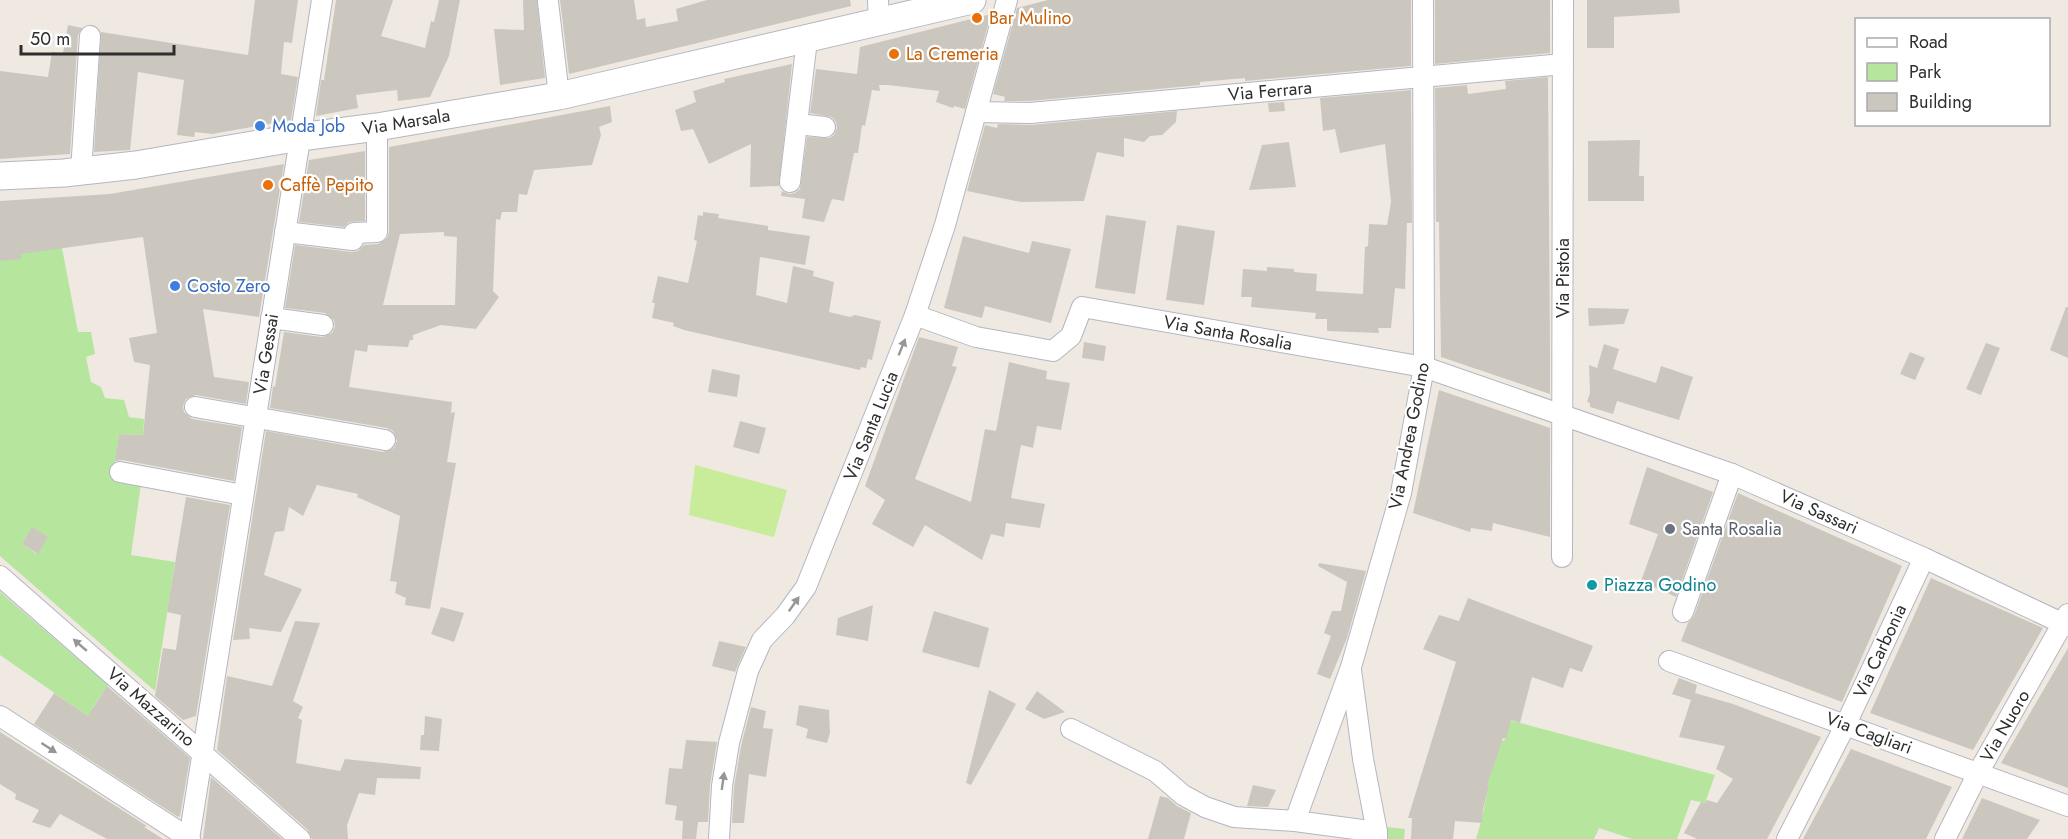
<svg xmlns="http://www.w3.org/2000/svg" width="2068" height="839" font-family="Jost,sans-serif">
<style>
.green{fill:#b6e59e;fill-rule:evenodd}
.pitch{fill:#c9ec9a}
.building{fill:#cbc7bf;fill-rule:evenodd}
.lines{fill:none;stroke-linecap:round;stroke-linejoin:round}
.minor-casing{stroke:#b4b7c1;stroke-width:22}
.secondary-casing{stroke:#b4b7c1;stroke-width:29}
.minor{stroke:#fff;stroke-width:20}
.secondary{stroke:#fff;stroke-width:27}
.oneway{fill:#969696}
.food-dot{fill:#e8710a;stroke:#fff;stroke-width:2}
.shop-dot{fill:#3f7fe0;stroke:#fff;stroke-width:2}
.worship-dot{fill:#6b7280;stroke:#fff;stroke-width:2}
.culture-dot{fill:#0f9aa8;stroke:#fff;stroke-width:2}
.labels{text-anchor:middle;dominant-baseline:central;stroke-width:4.5;stroke-linejoin:round;paint-order:stroke}
.food-label{font-size:18px;fill:#c56008;stroke:#fff;text-anchor:start}
.street-label{font-size:18px;fill:#2e2e2e;stroke:#fff}
.shop-label{font-size:18px;fill:#366cbe;stroke:#fff;text-anchor:start}
.worship-label{font-size:18px;fill:#5b616d;stroke:#fff;text-anchor:start}
.culture-label{font-size:18px;fill:#0d838f;stroke:#fff;text-anchor:start}
</style>
<rect width="100%" height="100%" fill="#efe9e1"/>
<g class="green">
<path d="M21,247L62,248L78,332H91L95,354L86,357L91,382L101,387L105,398L124,400L129,417L144,419L143,435L119,434L113,479L141,484L131,555L175,562L155,691L0,556V261ZM32,528L37,554L22,544Z"/>
<polygon points="0,592 108,685 93,707 97,712 92,719 0,655"/>
<path d="M1505,719L1715,775L1705,803L1691,800L1677,839H1632L1599,828L1594,839H1476C1482,822 1484,804 1489,786L1486,785L1501,742L1506,739Z"/>
<polygon points="1385,827 1405,829 1404,839 1384,839"/>
</g>
<polygon class="pitch" points="695,465 787,490 774,537 689,515"/>
<g class="building">
<polygon points="255,0 298,0 292,43 284,42 281,74 298,77 291,120 212,134 195,132 194,137 177,135 184,80 138,72 130,150 94,152 101,32 248,55"/>
<polygon points="336,0 393,0 381,36 425,48 431,21 434,22 439,0 460,0 449,56 430,97 398,101 397,90 356,95 358,108 316,116 321,80 324,80"/>
<polygon points="523,0 537,0 545,78 500,85 494,29 524,30"/>
<polygon points="560,0 634,0 637,20 645,18 646,27 678,21 676,9 707,0 850,0 851,6 569,74"/>
<polygon points="1048,0 1411,0 1411,66 1245,81 1245,78 1200,82 1200,85 1030,101 1004,101 1005,97 993,94 1017,8"/>
<polygon points="1435,0 1550,0 1550,53 1435,64"/>
<polygon points="1587,0 1679,0 1680,13 1614,17 1614,48 1587,48"/>
<polygon points="991,14 965,109 954,106 953,108 936,102 939,91 888,85 879,85 880,91 872,90 865,126 862,125 858,153 854,153 844,201 832,199 824,222 802,218 805,199 781,196 782,191 789,194 795,193 800,189 807,137 829,138 834,135 837,128 836,122 832,117 810,113 816,69 857,74 860,47"/>
<polygon points="68,25 82,28 78,35 70,154 0,159 0,71 48,77 52,52 63,53"/>
<polygon points="792,64 779,186 750,187 751,144 709,164 693,129 681,131 675,110 696,102 693,91 725,82 724,79"/>
<polygon points="1548,77 1550,349 1550,394 1441,357 1439,222 1436,222 1435,88 1467,85 1468,94 1506,89 1505,81"/>
<polygon points="1411,90 1412,223 1407,223 1405,289 1395,288 1391,328 1378,328 1379,333 1327,331 1327,319 1315,319 1316,313 1251,307 1252,297 1241,297 1243,269 1267,271 1267,267 1294,269 1294,272 1317,274 1316,291 1363,294 1365,247 1368,246 1369,224 1387,225 1391,202 1385,144 1340,153 1335,129 1323,131 1320,98"/>
<polygon points="1284,102 1285,111 1269,112 1268,103"/>
<path d="M610,106L612,122L599,127L601,135L592,165L534,170L527,195L519,194L517,212H502L500,220L496,219L493,291L499,297L476,329L441,325L413,335V340H410L408,347L368,345L367,352L355,350L349,387L452,402L451,413L455,412L447,462L456,463L430,609L405,605L406,598L395,593L397,582L390,581L400,516L357,497L358,494L317,485L303,516L289,507L284,531L275,532L264,575L302,589L281,632L249,628L250,639L233,640L266,431L383,452L394,448L397,441L393,431L387,428L270,408L273,386L275,387L284,332L322,337L332,333L335,327L334,320L325,313L285,308L295,245L352,252L358,251L364,245L378,244L387,238L389,232V147ZM444,232V236L457,237L455,305H383L400,234Z"/>
<polygon points="1177,111 1176,122 1162,135 1150,136 1144,142 1124,138 1124,157 1097,152 1084,201 1021,202 967,191 985,125 997,128 998,124 1031,125"/>
<polygon points="1640,140 1639,176 1644,176 1644,201 1588,201 1588,141"/>
<polygon points="1289,142 1296,187 1249,190 1262,145"/>
<polygon points="365,151 365,221 349,222 344,227 299,222 309,160"/>
<polygon points="284,164 259,317 203,309 214,377 249,382 246,404 196,395 186,399 183,406 184,412 192,419 242,427 234,481 122,460 115,461 119,434 143,435 150,365 134,362 129,338 157,333 143,237 21,254 21,259 0,261 0,201 110,194"/>
<polygon points="703,212 719,214 718,218 768,226 768,230 810,236 805,265 760,257 756,295 787,303 793,266 814,271 813,276 834,282 829,312 850,317 855,315 881,321 872,360 868,359 866,368 861,367 860,370 684,330 673,326 674,323 652,318 655,303 652,303 658,276 688,283 697,241 694,240 698,215 703,216"/>
<polygon points="1106,215 1146,221 1135,294 1095,288"/>
<polygon points="1177,225 1215,231 1204,305 1166,300"/>
<polygon points="963,236 1029,253 1032,241 1071,249 1051,323 985,306 982,318 944,308"/>
<polygon points="2066,307 2068,307 2068,358 2050,350"/>
<polygon points="1588,308 1629,309 1624,324 1589,326"/>
<polygon points="919,337 958,347 952,366 957,367 915,479 971,502 985,429 996,431 1009,362 1047,371 1046,379 1070,383 1061,430 1037,426 1033,448 1021,445 1011,498 1045,504 1040,528 1006,523 1004,537 991,534 982,560 925,525 913,547 872,524 885,500 865,486"/>
<polygon points="1084,342 1106,346 1104,361 1082,358"/>
<polygon points="1986,343 2000,348 1981,395 1966,389"/>
<polygon points="1604,344 1619,349 1613,369 1656,383 1661,366 1693,377 1679,420 1617,401 1613,414 1590,407 1590,403 1587,402 1590,393 1589,365 1597,368"/>
<polygon points="1910,352 1925,358 1915,380 1900,374"/>
<polygon points="712,369 740,375 737,397 708,392"/>
<polygon points="1439,390 1550,428 1550,537 1493,523 1492,531 1471,528 1470,532 1413,513"/>
<polygon points="740,421 766,428 759,454 733,447"/>
<polygon points="1647,467 1713,492 1676,597 1641,581 1658,534 1629,524"/>
<polygon points="1738,493 1902,566 1842,702 1681,641 1688,623 1694,616"/>
<polygon points="186,497 230,505 196,716 183,720 155,696 163,648 176,650 181,615 167,612"/>
<polygon points="32,527 48,537 38,554 22,544"/>
<polygon points="1319,563 1366,571 1347,638 1330,679 1317,674 1331,636 1324,633 1332,611 1341,611 1347,582 1318,566"/>
<polygon points="1931,578 2043,628 1973,750 1870,713"/>
<polygon points="1468,598 1593,646 1582,672 1570,668 1563,688 1532,677 1520,723 1511,720 1506,739 1503,738 1487,785 1489,786 1483,809 1482,823 1455,821 1453,839 1411,839 1412,818 1408,818 1456,662 1423,649 1439,615 1459,621"/>
<polygon points="873,605 868,641 836,635 838,618"/>
<polygon points="441,607 464,613 454,642 431,634"/>
<polygon points="934,611 989,628 979,668 922,652"/>
<polygon points="295,621 320,623 293,701 303,707 298,718 302,720 296,763 340,771 345,759 421,767 420,779 377,778 375,795 359,793 347,825 348,839 312,839 308,830 217,750 227,676 272,686"/>
<polygon points="719,641 746,647 735,672 712,666"/>
<polygon points="2068,648 2068,788 2001,763"/>
<polygon points="1679,678 1697,685 1695,693 1733,704 1821,737 1767,839 1697,839 1684,833 1701,802 1705,803 1707,800 1717,803 1733,779 1716,769 1725,746 1679,737 1691,700 1672,694"/>
<polygon points="107,686 190,758 180,816 178,817 34,724 54,693 88,716"/>
<polygon points="989,690 1016,704 971,785 966,783"/>
<polygon points="1037,691 1065,712 1044,719 1025,709"/>
<polygon points="799,705 829,710 830,733 827,743 806,738 808,729 796,725"/>
<polygon points="751,707 766,711 763,728 773,729 766,777 749,774 744,823 732,823 734,787 741,746"/>
<polygon points="425,716 442,719 439,751 420,750 421,735 424,735"/>
<polygon points="0,732 147,826 144,827 163,839 107,839 60,814 50,828 32,822 39,810 15,799 16,794 0,784"/>
<polygon points="686,740 717,742 710,785 708,822 698,822 696,839 682,839 683,821 675,820 677,806 665,804 669,768 682,769"/>
<polygon points="1851,749 1952,787 1926,839 1803,839"/>
<polygon points="211,777 282,839 203,839"/>
<polygon points="1253,785 1276,790 1268,807 1247,806"/>
<polygon points="1160,796 1168,798 1177,806 1191,813 1184,839 1148,839"/>
<polygon points="1982,798 2040,820 2027,839 1962,839"/>
</g>
<g class="lines">
<g class="minor-casing">
<g id="minor">
<polyline points="878,0 879,22"/>
<polyline points="548,2 559,96"/>
<polyline points="976,112 1030,113 1563,64"/>
<polyline points="797,124 825,127"/>
<polyline points="81,171 90,36"/>
<polyline points="790,182 807,40"/>
<polyline points="285,232 353,240 354,233 377,232 377,127"/>
<polyline points="915,315 976,337 1053,351 1071,336 1082,307 1424,367 1732,474 1924,558 2068,626"/>
<polyline points="271,318 323,325"/>
<polyline points="195,407 385,440"/>
<polyline points="120,472 243,495"/>
<polyline points="1562,557 1563,0"/>
<polyline points="0,576 300,839"/>
<polyline points="1683,612 1732,474"/>
<polyline points="1669,661 2068,806"/>
<polyline points="1351,670 1363,759 1377,832 1377,839"/>
<polyline points="0,716 190,839"/>
<polyline points="1071,729 1155,771 1183,795 1205,807 1234,817 1295,821 1377,832"/>
<polyline points="1295,821 1351,667 1401,493 1424,367 1423,0"/>
<polyline points="189,839 322,0"/>
<polyline points="719,839 722,786 729,743 748,671 762,640 785,616 806,587 915,315 945,225 1007,0"/>
<polyline points="1787,839 1846,724 1924,558"/>
<polyline points="1945,839 1978,773 2068,614"/>
</g>
</g>
<g class="secondary-casing">
<polyline id="secondary" points="0,176 64,173 136,165 300,137 377,127 559,96 972,0"/>
</g>
<use href="#minor" class="minor"/>
<use href="#secondary" class="secondary"/>
</g>
<defs><path id="oneway-solid" d="M-6-.8H1V-3.2L6.5 0L1 3.2V.8H-6Z" transform="scale(1.5)"/></defs>
<g class="oneway">
<use href="#oneway-solid" transform="translate(902 347) rotate(-68)"/>
<use href="#oneway-solid" transform="translate(794 604) rotate(-55)"/>
<use href="#oneway-solid" transform="translate(80 645) rotate(-139)"/>
<use href="#oneway-solid" transform="translate(49 748) rotate(33)"/>
<use href="#oneway-solid" transform="translate(723 781) rotate(-82)"/>
</g>
<g class="food-dot">
<circle cx="977" cy="18" r="6"/>
<circle cx="894" cy="54" r="6"/>
<circle cx="268" cy="185" r="6"/>
</g>
<g class="shop-dot">
<circle cx="260" cy="126" r="6"/>
<circle cx="175" cy="286" r="6"/>
</g>
<circle class="worship-dot" cx="1670" cy="529" r="6"/>
<circle class="culture-dot" cx="1592" cy="585" r="6"/>
<g class="labels">
<g class="food-label">
<text x="989" y="18">Bar Mulino</text>
<text x="906" y="54">La Cremeria</text>
<text x="280" y="185">Caffè Pepito</text>
</g>
<g class="street-label">
<text transform="translate(1270 91) rotate(-5)">Via Ferrara</text>
<text transform="translate(406 122) rotate(-9)">Via Marsala</text>
<text transform="translate(1563 278) rotate(-90)">Via Pistoia</text>
<text transform="translate(1228 333) rotate(10)">Via Santa Rosalia</text>
<text transform="translate(266 354) rotate(-81)">Via Gessai</text>
<text transform="translate(871 426) rotate(-68)">Via Santa Lucia</text>
<text transform="translate(1409 436) rotate(-79)">Via Andrea Godino</text>
<text transform="translate(1819 512) rotate(24)">Via Sassari</text>
<text transform="translate(1880 651) rotate(-65)">Via Carbonia</text>
<text transform="translate(151 707) rotate(41)">Via Mazzarino</text>
<text transform="translate(2005 726) rotate(-60)">Via Nuoro</text>
<text transform="translate(1869 733) rotate(20)">Via Cagliari</text>
</g>
<g class="shop-label">
<text x="272" y="126">Moda Job</text>
<text x="187" y="286">Costo Zero</text>
</g>
<g class="worship-label">
<text x="1682" y="529">Santa Rosalia</text>
</g>
<g class="culture-label">
<text x="1604" y="585">Piazza Godino</text>
</g>
</g>
<rect x="1855" y="18" width="195" height="108" fill="#ffffff" stroke="#ababab" stroke-width="1.5"/>
<rect x="1867" y="38" width="30" height="9" fill="#ffffff" stroke="#ababab" stroke-width="1.5"/>
<text x="1909" y="48" font-size="18" fill="#2e2e2e">Road</text>
<rect x="1867" y="63" width="30" height="18" fill="#b6e59e" stroke="#ababab" stroke-width="1.5"/>
<text x="1909" y="78" font-size="18" fill="#2e2e2e">Park</text>
<rect x="1867" y="93" width="30" height="18" fill="#cbc7bf" stroke="#ababab" stroke-width="1.5"/>
<text x="1909" y="108" font-size="18" fill="#2e2e2e">Building</text>
<path d="M21 45v9h153v-9" fill="none" stroke="#2e2e2e" stroke-width="3"/>
<text x="30" y="45" font-size="18" fill="#2e2e2e" stroke="#ffffff" stroke-width="4.5" paint-order="stroke">50 m</text>
</svg>
